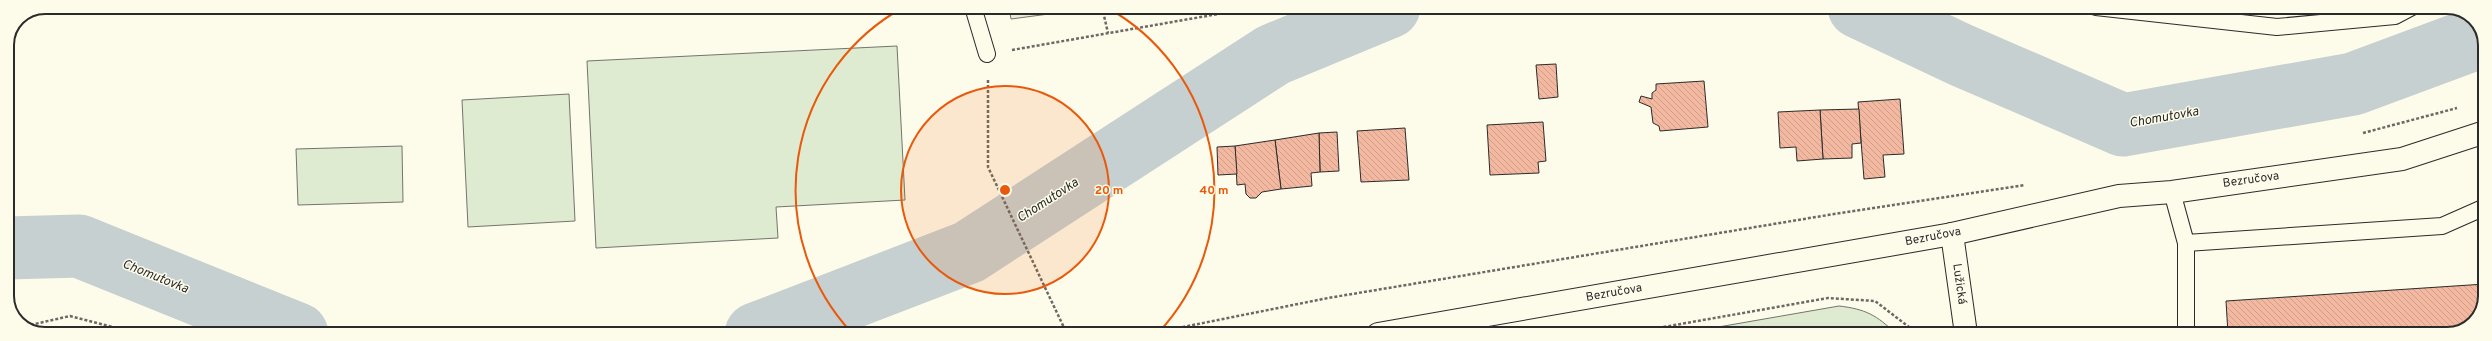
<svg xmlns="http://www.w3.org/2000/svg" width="2492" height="341" font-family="Overpass,sans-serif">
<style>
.pitch{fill:#deebd1;stroke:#74746e}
.parking{fill:#eceadb;stroke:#74746e}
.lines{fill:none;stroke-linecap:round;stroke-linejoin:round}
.river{stroke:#c7d0d0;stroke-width:63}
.building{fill:url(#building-back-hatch);stroke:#2b2b2b}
.lane-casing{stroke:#2b2b2b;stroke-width:18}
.street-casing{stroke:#2b2b2b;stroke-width:24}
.secondary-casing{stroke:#2b2b2b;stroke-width:24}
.path{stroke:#6a6964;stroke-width:2.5;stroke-dasharray:3 2;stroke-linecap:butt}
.lane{stroke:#fdfbea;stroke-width:16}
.street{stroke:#fdfbea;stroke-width:22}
.secondary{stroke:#fdfbea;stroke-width:22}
.ring{fill:none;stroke:#e8590c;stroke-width:2}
.labels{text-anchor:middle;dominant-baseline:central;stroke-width:3;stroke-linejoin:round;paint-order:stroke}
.street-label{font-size:12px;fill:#2b2b2b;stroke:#fdfbea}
.water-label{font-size:13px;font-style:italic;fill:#2b2b2b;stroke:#fdfbea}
.rim{fill:none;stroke:#2b2b2b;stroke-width:2}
.centre{fill:#e8590c;stroke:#fdfbea;stroke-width:2}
.ring-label{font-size:12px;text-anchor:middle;font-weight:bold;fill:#e8590c;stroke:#fdfbea;stroke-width:3;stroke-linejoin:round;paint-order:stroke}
</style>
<defs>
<pattern id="building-back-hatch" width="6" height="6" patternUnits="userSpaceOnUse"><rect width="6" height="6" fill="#f2b8a0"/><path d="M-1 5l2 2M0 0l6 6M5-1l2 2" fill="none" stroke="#d09e8a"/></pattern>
</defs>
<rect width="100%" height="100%" fill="#fdfbea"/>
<g class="pitch">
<polygon points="897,46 905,200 776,207 778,238 596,248 587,61"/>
<polygon points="569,94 575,221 468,227 462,100"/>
<polygon points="402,146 403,202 298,205 296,149"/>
<path d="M1839,306C1865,309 1877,315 1896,334H1678Z"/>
</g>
<polygon class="parking" points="1009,7 1079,7 1079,10 1011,19"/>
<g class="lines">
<g class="river">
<polyline points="1859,7 1961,55 2123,125 2353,84 2482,36"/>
<polyline points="7,248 79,246 297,334"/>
<polyline points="756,334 969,252 1273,55 1389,7"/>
</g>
</g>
<g class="building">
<polygon points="568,7 582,7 569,11"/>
<polygon points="1556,64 1558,97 1539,99 1536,65"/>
<polygon points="1704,81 1708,127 1660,131 1659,126 1653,123 1651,107 1639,102 1641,96 1652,99 1652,93 1656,90 1656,84"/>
<polygon points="1900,99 1904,154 1883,155 1885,177 1864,179 1858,102"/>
<polygon points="1859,109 1861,143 1852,144 1852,158 1823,159 1820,110"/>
<polygon points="1820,110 1823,159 1797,161 1796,147 1780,148 1778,112"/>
<polygon points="1543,122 1546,161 1538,162 1539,173 1490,175 1487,125"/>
<polygon points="1405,128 1409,180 1361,182 1357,131"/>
<polygon points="1337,132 1339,171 1320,172 1319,133"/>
<polygon points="1319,133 1320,172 1311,173 1312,186 1281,189 1275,140"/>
<polygon points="1275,140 1281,189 1262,192 1256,198 1250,198 1246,194 1245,184 1237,185 1235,146"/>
<polygon points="1235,146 1237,174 1218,175 1217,147"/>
<polygon points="2485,284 2485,300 2472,324 2447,334 2228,334 2226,301"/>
<polygon points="2132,327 2132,334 2067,334 2066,331"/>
</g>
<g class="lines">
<g class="lane-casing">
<g id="lane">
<polyline points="973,7 987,54"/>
<polyline points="2096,7 2277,27 2395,16 2412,7"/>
<polyline points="2172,192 2186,243 2442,226 2485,207"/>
<polyline points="2186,243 2186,334"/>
</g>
</g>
<g class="street-casing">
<polyline id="street" points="1952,234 1966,334"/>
</g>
<g class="secondary-casing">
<polyline id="secondary" points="1378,334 1952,234 2119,196 2172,192 2402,159 2485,132"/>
</g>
<g class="path">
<polyline points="1102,7 1108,33"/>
<polyline points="1012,50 1258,7"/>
<polyline points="988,80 988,167 1067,334"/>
<polyline points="2363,133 2457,108"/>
<polyline points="26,326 70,316 140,334"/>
<polyline points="1148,334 1328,298 1828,215 2025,185"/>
<polyline points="1624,334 1828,298 1875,301 1909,327 1913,334"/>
</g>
<use href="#lane" class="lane"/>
<use href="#street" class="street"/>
<use href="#secondary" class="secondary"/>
</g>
<circle cx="1005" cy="190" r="104" fill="#e8590c" fill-opacity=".12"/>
<g class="ring">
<circle cx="1005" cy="190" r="104"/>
<path d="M852 333A209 209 0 0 1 904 7M1106 7A209 209 0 0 1 1158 333"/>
</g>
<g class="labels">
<g class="street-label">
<text transform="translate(2251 180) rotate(-8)">Bezručova</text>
<text transform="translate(1933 237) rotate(-11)">Bezručova</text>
<text transform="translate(1959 284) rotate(82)">Lužická</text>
<text transform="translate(1614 293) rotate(-10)">Bezručova</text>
</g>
<g class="water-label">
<text transform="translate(2164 118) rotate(-10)">Chomutovka</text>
<text transform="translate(1048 201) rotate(-33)">Chomutovka</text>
<text transform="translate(155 277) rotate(22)">Chomutovka</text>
</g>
</g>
<path d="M0 0H2492V341H0ZM45 14H2447A31 31 0 0 1 2478 45V296A31 31 0 0 1 2447 327H45A31 31 0 0 1 14 296V45A31 31 0 0 1 45 14Z" fill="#fdfbea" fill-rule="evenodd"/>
<path class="rim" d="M45 14H2447A31 31 0 0 1 2478 45V296A31 31 0 0 1 2447 327H45A31 31 0 0 1 14 296V45A31 31 0 0 1 45 14Z"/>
<circle cx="1005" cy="190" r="6" class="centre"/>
<g class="ring-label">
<text x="1109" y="194">20 m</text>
<text x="1214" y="194">40 m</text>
</g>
</svg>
